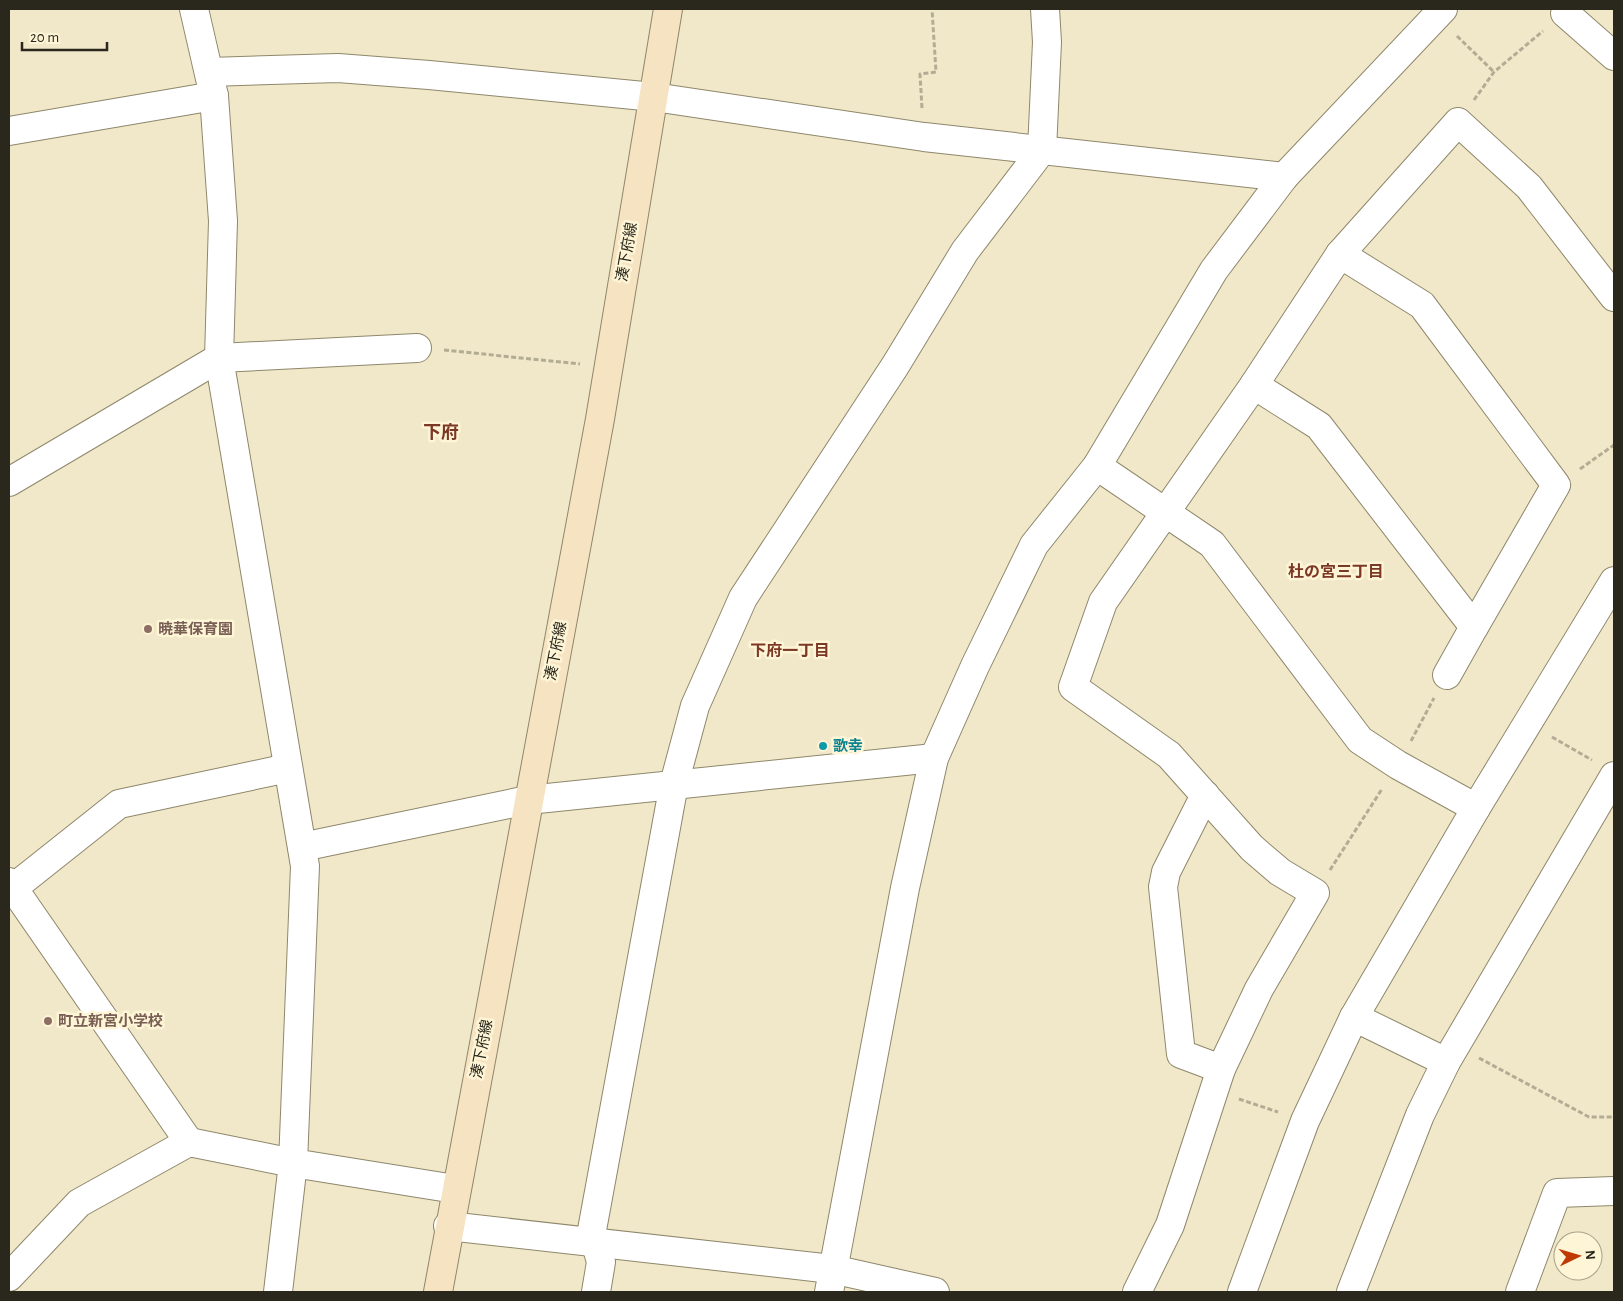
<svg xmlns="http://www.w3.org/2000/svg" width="1623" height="1301" font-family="'Alegreya Sans','Noto Sans JP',sans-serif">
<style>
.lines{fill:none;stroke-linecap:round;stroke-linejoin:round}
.minor-casing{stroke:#8f876b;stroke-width:30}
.tertiary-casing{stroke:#8f876b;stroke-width:30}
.secondary-casing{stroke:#8f876b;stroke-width:30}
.path{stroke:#b3ac94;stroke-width:3;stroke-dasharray:5 2.5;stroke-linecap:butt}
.minor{stroke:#fff;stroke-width:28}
.tertiary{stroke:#fff;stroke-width:28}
.secondary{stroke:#f6e3c2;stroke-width:28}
.education-dot{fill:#8d6e63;stroke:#fef5d6;stroke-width:2}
.culture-dot{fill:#0f9aa8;stroke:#fef5d6;stroke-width:2}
.labels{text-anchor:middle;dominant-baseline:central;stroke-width:5;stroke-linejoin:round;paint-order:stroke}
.street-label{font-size:15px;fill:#2a271c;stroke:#fef5d6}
.education-label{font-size:15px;font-weight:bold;fill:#785e54;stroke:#fef5d6;text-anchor:start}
.culture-label{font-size:15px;font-weight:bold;fill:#0d838f;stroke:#fef5d6;text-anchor:start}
.neighbourhood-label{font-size:16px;font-weight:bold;fill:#7c3825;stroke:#fef5d6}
.quarter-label{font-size:18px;font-weight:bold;fill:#7c3825;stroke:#fef5d6}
</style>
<rect width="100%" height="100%" fill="#f0e8c9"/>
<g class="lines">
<g class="minor-casing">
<g id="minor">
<polyline points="194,9 214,96 223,221 219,358 305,866 293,1163 278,1292"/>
<polyline points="1568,9 1565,13 1614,56"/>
<polyline points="209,72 338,68 429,75 654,97 924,137 1284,177"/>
<polyline points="9,131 214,96"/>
<polyline points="1254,385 1319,426 1474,627 1556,485 1422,305 1340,254"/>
<polyline points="1097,466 1212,544 1360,740 1398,765 1476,808"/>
<polyline points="9,482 219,358 417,348"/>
<polyline points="1447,675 1474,627"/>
<polyline points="1205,795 1166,872 1163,887 1181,1054 1221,1069"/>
<polyline points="302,847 528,800 934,758"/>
<polyline points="9,882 189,1142"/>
<polyline points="12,889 119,804 288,768"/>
<polyline points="1354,1017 1446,1062"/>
<polyline points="448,1226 832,1269 935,1292"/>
<polyline points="9,1277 79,1203 189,1142 293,1163 455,1189"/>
<polyline points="596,1292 601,1262 592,1230 674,784 695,706 743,598 895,366 965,251 1042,150 1047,42 1045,9"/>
<polyline points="829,1292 905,888 934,758 975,666 1034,545 1097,466 1214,270 1284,177 1443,9"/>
<polyline points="1137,1292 1170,1225 1221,1069 1259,989 1315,893 1280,872 1252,848 1169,755 1073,687 1103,602 1254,385 1340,254 1458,122 1529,187 1614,297"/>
<polyline points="1351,1292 1420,1115 1446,1062 1614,776"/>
<polyline points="1520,1292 1557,1193 1614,1191"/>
</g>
</g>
<g class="tertiary-casing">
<polyline id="tertiary" points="1242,1292 1305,1121 1354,1017 1476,808 1614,581"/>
</g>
<g class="secondary-casing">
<polyline id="secondary" points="438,1292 600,419 668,9"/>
</g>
<g class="path">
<polyline points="1457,36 1494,72"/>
<polyline points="1474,100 1494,72 1543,31"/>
<polyline points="922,108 920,74 936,72 932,9"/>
<polyline points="444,350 580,364"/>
<polyline points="1580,469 1614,445"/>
<polyline points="1552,737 1592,760"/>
<polyline points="1411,741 1434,698"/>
<polyline points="1330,870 1382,789"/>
<polyline points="1479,1058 1589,1117 1614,1117"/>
<polyline points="1239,1099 1278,1112"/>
</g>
<use href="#minor" class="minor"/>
<use href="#tertiary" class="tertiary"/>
<use href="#secondary" class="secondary"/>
</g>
<g class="education-dot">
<circle cx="148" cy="629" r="5"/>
<circle cx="48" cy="1021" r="5"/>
</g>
<circle class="culture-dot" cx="823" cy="746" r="5"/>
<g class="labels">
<g class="street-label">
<text transform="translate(627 252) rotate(-80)">湊下府線</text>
<text transform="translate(556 651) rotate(-79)">湊下府線</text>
<text transform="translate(482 1049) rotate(-79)">湊下府線</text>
</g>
<g class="education-label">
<text x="158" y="629">暁華保育園</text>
<text x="58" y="1021">町立新宮小学校</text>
</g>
<g class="culture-label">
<text x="833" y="746">歌幸</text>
</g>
<g class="neighbourhood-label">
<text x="1336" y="572">杜の宮三丁目</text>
<text x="790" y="651">下府一丁目</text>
</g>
<g class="quarter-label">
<text x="441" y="433">下府</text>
</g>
</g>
<rect width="1623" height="1301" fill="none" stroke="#2a271c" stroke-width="20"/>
<g transform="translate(1578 1256) rotate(85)"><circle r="24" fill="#fef5d6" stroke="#a9a38c"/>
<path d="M0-4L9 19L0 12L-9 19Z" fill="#c03805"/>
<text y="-8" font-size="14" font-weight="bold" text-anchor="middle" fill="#2a271c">N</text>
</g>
<path d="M22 42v8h85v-8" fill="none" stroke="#2a271c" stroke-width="2.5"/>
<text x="30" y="42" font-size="15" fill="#2a271c" stroke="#fef5d6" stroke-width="4" paint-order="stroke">20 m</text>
</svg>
